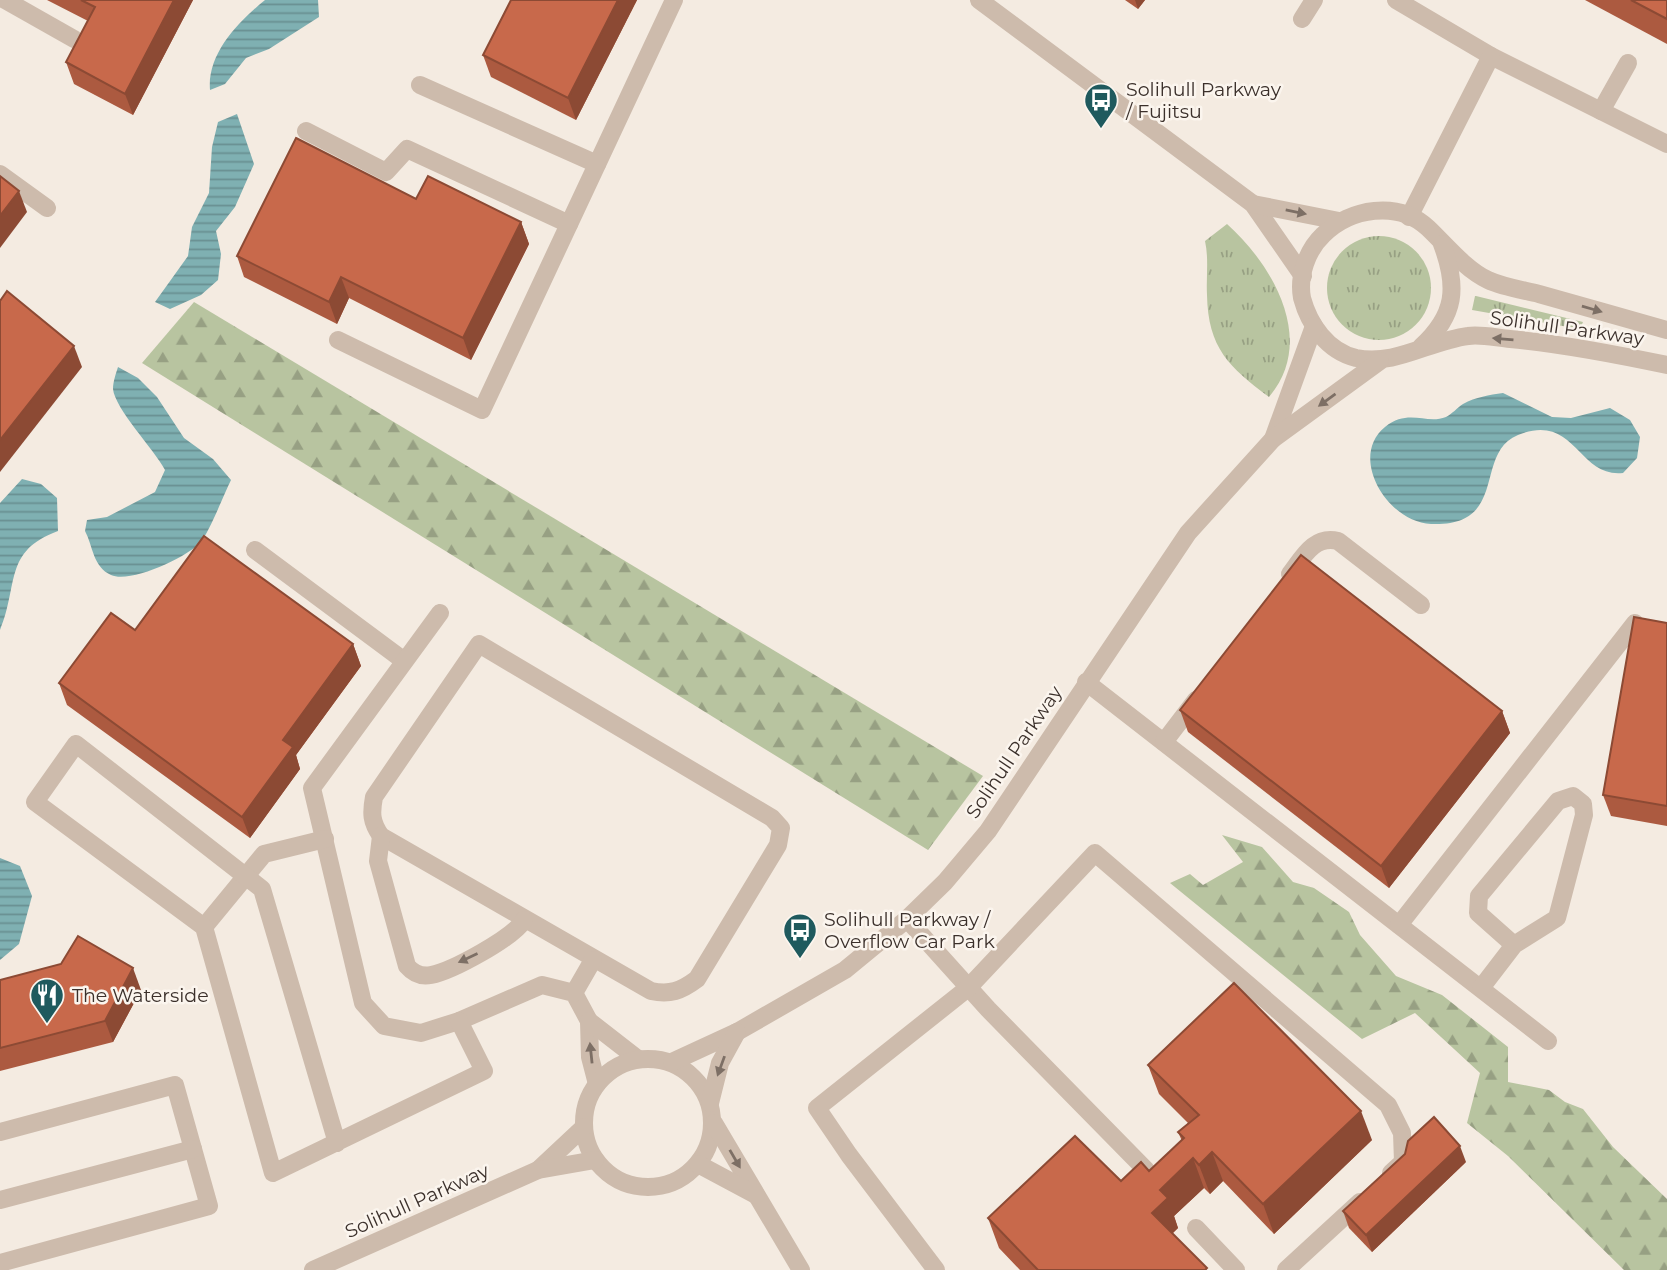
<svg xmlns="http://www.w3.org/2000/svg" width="1667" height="1270" font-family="Montserrat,sans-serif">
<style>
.grass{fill:url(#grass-tufts)}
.forest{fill:url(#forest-firs)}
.water{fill:url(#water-rules)}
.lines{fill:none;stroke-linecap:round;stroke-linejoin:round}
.minor{stroke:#cdbbac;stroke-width:18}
.wall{fill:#ac5a40}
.shaded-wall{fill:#8c4a34}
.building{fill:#c8694b;stroke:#8c4a34;stroke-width:2}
.oneway{fill:#7d6f65}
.labels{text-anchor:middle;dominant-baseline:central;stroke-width:5;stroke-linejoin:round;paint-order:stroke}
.poi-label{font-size:19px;fill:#3b302b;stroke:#fbf5ee;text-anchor:start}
.street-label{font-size:19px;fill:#3b302b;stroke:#fbf5ee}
</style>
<defs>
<pattern id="grass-tufts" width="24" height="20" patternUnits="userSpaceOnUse" patternTransform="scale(1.75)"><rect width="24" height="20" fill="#b8c4a0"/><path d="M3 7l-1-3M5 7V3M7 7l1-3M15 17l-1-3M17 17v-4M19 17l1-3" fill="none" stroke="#97a083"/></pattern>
<pattern id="forest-firs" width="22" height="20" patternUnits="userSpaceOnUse" patternTransform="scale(1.75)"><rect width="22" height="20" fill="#b8c4a0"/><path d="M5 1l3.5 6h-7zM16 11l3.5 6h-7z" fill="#97a083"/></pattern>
<pattern id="water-rules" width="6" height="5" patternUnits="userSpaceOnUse" patternTransform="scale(1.75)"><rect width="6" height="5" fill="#7fb0b2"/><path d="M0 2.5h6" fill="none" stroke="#699091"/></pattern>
</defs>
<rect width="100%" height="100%" fill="#f4ebe1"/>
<g class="grass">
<path d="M1227,224C1273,265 1317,341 1269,397C1229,367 1208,348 1207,295C1206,277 1209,259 1205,241Z"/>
<circle cx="1379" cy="288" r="52"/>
<polygon points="1475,296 1476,296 1583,322 1580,329 1472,310"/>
</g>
<g class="forest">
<polygon points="194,302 983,776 928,850 142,363"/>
<polygon points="1222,835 1262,847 1293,882 1314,888 1349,912 1360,935 1396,976 1442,995 1508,1047 1508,1082 1549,1090 1565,1102 1583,1109 1613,1147 1667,1199 1667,1270 1624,1270 1508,1156 1467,1123 1480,1073 1415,1013 1362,1039 1170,883 1190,874 1203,885 1243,862"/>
</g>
<g class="water">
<path d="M265,0H318L319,17L269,49L246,58L225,84L210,90C207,54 238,22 265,0Z"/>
<polygon points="237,114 254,164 235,207 216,231 221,254 218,280 201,295 170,309 155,302 188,256 192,227 209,193 212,147 218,122"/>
<path d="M118,367L138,378L157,397L184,438L213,459L231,480C224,494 209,533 200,543C187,557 130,584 111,575C93,567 93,546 85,531L87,520L107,517L155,492L165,470C154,449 115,409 113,389C113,382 116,373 118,367Z"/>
<path d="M1503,393L1552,417L1571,418L1610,408L1630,420L1640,437L1637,458L1623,473C1577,478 1576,412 1518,435C1473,453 1510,527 1431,524C1387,522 1348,457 1385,427C1409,408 1426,425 1446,417C1452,414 1457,408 1463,404C1476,397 1489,395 1503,393Z"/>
<path d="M22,479L41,484L57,498L58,531C3,551 19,585 0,630V503Z"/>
<polygon points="0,858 20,866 32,896 19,944 0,960"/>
</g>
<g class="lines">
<g class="minor">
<polyline points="5,0 74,39"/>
<polyline points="979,0 1253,204 1303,276"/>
<polyline points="1396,0 1491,56 1667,144"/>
<polyline points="1302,19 1314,0"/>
<polyline points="420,85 597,164"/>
<polyline points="1601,111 1628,63"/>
<polyline points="306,131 386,172 407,149 569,224"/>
<polyline points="0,174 47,208"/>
<polyline points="1253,204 1339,221"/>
<polyline points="1409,217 1491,56"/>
<path d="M1667,330C1624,318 1582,306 1539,294C1523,290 1503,287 1488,280C1465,269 1446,245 1428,228C1398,200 1350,208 1323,235C1307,250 1298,276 1302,298C1309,324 1327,351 1356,358C1396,366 1429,341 1468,336C1481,334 1497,338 1510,339C1564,344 1615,354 1667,365"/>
<polyline points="338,340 482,410 674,0"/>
<path d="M1421,347C1456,315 1458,287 1442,244"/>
<polyline points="1273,439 1314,326"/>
<polyline points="255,550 403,660"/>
<path d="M1290,574C1303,557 1314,535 1338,541L1421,605"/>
<polyline points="440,613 312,788 363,1003 384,1026 421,1033 459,1021 542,985 574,993 589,1021 590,1057 597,1084"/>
<path d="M479,644L772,818L781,828L778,845L697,979C681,991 670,995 651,991L381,836C371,822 371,813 374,797Z"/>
<polyline points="1086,682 1548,1041"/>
<polyline points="1164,742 1196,700"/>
<path d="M381,836L378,861L407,966C413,973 421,977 431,975C452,971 513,938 524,920"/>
<polyline points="907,919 988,1009 1146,1170"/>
<polyline points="1399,925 1635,623"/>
<polyline points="204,927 264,854 325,839"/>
<polyline points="1481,988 1514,945 1478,913 1479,896 1558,801 1573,796 1583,804 1584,815 1557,918 1514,945"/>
<polyline points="574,993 593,960"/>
<polyline points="589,1021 638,1059"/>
<circle cx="648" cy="1123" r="64"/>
<polyline points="672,1062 737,1032 845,970 907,919 945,882 988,831 1188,533 1273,439 1380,361"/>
<polyline points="710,1103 720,1063 737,1032"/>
<polyline points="714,1123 801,1270"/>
<polyline points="0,1132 175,1085 209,1206 0,1263"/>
<polyline points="337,1143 262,889 76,744 35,802 204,927 273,1173 484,1071 459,1021"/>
<polyline points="698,1164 756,1195"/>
<polyline points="538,1170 584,1127"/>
<polyline points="0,1200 193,1149"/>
<polyline points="1196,1228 1236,1270"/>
<polyline points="313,1270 538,1170 595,1160"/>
<polyline points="936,1270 849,1155 817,1108 968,988 1095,853 1388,1105 1402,1133 1403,1162 1391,1173"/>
<polyline points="1286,1270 1360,1202"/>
</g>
</g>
<g class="wall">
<polygon points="47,0 193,0 133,115 74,84 66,62 88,21"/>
<polygon points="511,0 637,0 576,120 491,77 483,55"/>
<polygon points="1125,0 1145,0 1138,9"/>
<polygon points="1585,0 1667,0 1667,44"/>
<polygon points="416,199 521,222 529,244 471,360 349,298 337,324 244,277 237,256"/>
<polygon points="1667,623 1667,826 1611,816 1603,795"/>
<polygon points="135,630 353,644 361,666 296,755 300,769 250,838 67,705 59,683"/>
<polygon points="1180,710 1502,711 1510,733 1389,888 1188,732"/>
<polygon points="0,980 141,990 113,1042 0,1071"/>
<polygon points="1148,1065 1372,1140 1274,1234 1223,1181 1210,1194 1204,1188 1174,1216 1178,1228 1172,1234 1207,1270 1020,1270 999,1248 988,1218 1121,1181 1149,1171 1182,1141 1178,1132 1188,1123 1159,1094"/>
<polygon points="1466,1162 1372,1252 1349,1228 1343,1211"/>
</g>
<g class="shaded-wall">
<polygon points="174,0 193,0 133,115 125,94"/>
<polygon points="618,0 637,0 576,120 568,98"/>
<polygon points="1135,0 1145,0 1138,9"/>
<polygon points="19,191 27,212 0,248 0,216"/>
<polygon points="521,222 529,244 471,360 463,338"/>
<polygon points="341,277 349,298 337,324 329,302"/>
<polygon points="74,346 82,367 0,472 0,440"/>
<polygon points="353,644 361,666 296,755 300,769 250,838 242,817 283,740"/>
<polygon points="1502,711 1510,733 1389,888 1381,866"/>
<polygon points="133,968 141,990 113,1042 105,1021"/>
<polygon points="1361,1111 1372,1140 1274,1234 1263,1204"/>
<polygon points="1460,1146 1466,1162 1372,1252 1366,1235"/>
<polygon points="1212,1152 1223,1181 1210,1194 1199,1165"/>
<polygon points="1193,1158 1204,1188 1174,1216 1178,1228 1162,1243 1152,1213 1160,1190"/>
</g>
<g class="building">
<polygon points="81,0 174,0 125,94 66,62 95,7"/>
<polygon points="511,0 618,0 568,98 483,55"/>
<polygon points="1631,0 1667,0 1667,19"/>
<polygon points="296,138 416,199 428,176 521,222 463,338 341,277 329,302 237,256"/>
<polygon points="0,176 19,191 0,216"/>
<polygon points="7,291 74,346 0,440 0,301"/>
<polygon points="204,536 353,644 283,740 293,747 242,817 59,683 111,613 135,630"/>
<polygon points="1301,555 1502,711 1381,866 1180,710"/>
<polygon points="1634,617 1667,623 1667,806 1603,795"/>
<polygon points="78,936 133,968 105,1021 0,1048 0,980 61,964"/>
<polygon points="1234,983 1361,1111 1263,1204 1212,1152 1199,1165 1193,1158 1160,1190 1168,1198 1152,1213 1207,1268 1205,1270 1038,1270 988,1218 1075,1136 1121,1181 1141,1162 1149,1171 1184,1138 1178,1132 1199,1115 1148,1065"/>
<polygon points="1434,1117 1460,1146 1366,1235 1343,1211 1405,1154 1408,1141"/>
</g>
<defs><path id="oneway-solid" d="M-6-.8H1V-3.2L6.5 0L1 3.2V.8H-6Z" transform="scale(1.75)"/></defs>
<g class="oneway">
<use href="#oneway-solid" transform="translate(1296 212) rotate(11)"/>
<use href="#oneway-solid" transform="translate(1592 309) rotate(16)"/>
<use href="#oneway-solid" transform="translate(1503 339) rotate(-175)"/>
<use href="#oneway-solid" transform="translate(1327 400) rotate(144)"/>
<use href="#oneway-solid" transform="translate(468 958) rotate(155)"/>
<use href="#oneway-solid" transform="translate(591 1053) rotate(-96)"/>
<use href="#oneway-solid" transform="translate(721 1066) rotate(110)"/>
<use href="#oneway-solid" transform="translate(735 1159) rotate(60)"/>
</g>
<defs>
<g id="bus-pin" transform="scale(1.75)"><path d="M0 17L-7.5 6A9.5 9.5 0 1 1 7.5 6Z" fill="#1f5a5e" stroke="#fbf5ee"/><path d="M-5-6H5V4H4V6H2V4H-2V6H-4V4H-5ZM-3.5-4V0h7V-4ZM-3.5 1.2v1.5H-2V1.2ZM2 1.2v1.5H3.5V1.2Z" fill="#fff"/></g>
<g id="restaurant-pin" transform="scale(1.75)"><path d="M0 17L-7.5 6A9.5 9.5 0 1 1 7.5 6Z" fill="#1f5a5e" stroke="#fbf5ee"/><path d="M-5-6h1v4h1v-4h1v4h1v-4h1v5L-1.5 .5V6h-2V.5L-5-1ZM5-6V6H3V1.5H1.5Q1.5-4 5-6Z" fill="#fff"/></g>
</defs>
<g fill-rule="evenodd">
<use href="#bus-pin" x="1101" y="100"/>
<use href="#bus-pin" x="800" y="930"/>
<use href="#restaurant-pin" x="47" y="995"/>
</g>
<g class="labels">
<g class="poi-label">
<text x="1126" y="89">Solihull Parkway<tspan x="1126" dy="22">/ Fujitsu</tspan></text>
<text x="824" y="919">Solihull Parkway /<tspan x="824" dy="22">Overflow Car Park</tspan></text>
<text x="72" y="995">The Waterside</text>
</g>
<g class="street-label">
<text transform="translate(1567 328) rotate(8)">Solihull Parkway</text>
<text transform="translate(1014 752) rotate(-56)">Solihull Parkway</text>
<text transform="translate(417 1201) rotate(-24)">Solihull Parkway</text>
</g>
</g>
</svg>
